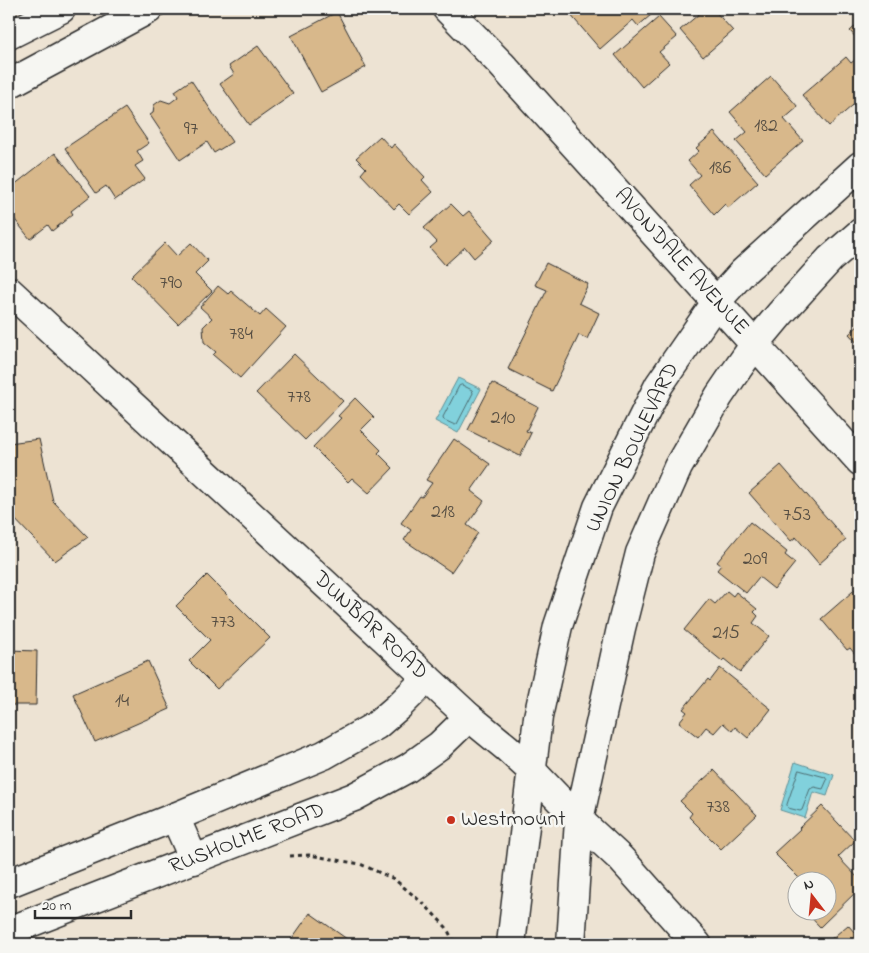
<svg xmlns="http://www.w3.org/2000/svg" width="869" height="953" font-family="'Indie Flower',sans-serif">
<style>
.water{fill:#81d1dc;stroke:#5f8f95}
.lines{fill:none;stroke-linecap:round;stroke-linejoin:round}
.shore{stroke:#4d6d72;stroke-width:1}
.building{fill:#d8b88b;stroke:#2b2b2b}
.minor-casing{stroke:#2b2b2b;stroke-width:31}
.path{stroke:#2b2b2b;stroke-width:3;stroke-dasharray:4 4;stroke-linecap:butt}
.minor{stroke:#f6f6f2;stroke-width:28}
.poi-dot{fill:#c8321e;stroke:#f6f6f2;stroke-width:2}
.labels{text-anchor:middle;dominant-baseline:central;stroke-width:5;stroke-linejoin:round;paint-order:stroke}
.number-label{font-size:20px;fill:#564e43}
.street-label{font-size:22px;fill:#2b2b2b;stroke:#f6f6f2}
.poi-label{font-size:22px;fill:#2b2b2b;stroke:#f6f6f2;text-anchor:start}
</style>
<rect width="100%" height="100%" fill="#ede3d3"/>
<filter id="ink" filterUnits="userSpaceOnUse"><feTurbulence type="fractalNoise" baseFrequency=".02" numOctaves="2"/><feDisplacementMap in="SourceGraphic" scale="10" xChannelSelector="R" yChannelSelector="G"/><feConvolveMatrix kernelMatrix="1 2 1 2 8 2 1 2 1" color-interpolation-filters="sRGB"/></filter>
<g filter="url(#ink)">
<g class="water">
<polygon points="458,378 481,389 458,433 435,421"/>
<polygon points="795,762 834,775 827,796 813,792 805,818 780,810"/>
</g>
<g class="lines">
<g class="shore">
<polygon points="462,385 472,390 473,393 457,424 455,425 444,420 443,417 459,386"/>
<polygon points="799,770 825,777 827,780 823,789 814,787 810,789 802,810 800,811 788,808 787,805"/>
</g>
</g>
<g class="building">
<polygon points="575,9 658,9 638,26 633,20 600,49 569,13"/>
<polygon points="705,9 713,9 733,31 703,57 680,30"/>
<polygon points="337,12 366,67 321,92 291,36"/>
<polygon points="659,17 677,37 659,52 669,63 642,87 615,55"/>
<polygon points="860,22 860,42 850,31"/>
<polygon points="258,46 293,94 249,125 220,84 234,74 229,66"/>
<polygon points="846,57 851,63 855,60 860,66 860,99 829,126 802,95"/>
<polygon points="771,76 798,107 784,119 803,141 765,174 736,141 747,132 730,112"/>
<polygon points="191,80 232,142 214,153 207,142 180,160 150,115 153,113 154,105 161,100 170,103 178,97 175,91"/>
<polygon points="125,108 149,143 137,151 143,161 135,166 145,179 115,200 106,186 96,193 65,148"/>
<polygon points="714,132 758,182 728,208 725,204 714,215 689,185 700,175 688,161 699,151 696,148"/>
<polygon points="380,136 391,148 394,144 425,177 422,180 433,192 409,214 399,204 394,209 361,174 366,168 356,158"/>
<polygon points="55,153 90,196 71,211 73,214 52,231 48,225 30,239 9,212 9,189"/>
<polygon points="451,204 463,216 469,211 494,240 474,258 465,247 445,265 430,248 437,242 424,228"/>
<polygon points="165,243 177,256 191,243 208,261 195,274 212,291 178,324 131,276"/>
<polygon points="546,263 588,284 579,303 599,313 587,339 579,335 552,391 508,369 547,290 535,285"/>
<polygon points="218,286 228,294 231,291 260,316 266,309 286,327 240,378 213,355 216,352 204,342 203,327 212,318 200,307"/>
<polygon points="860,324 860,346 849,334"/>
<polygon points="294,354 343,401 305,440 256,393"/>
<polygon points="492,383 538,407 526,431 531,433 520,456 468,430"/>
<polygon points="355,398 374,417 361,430 381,450 378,453 393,468 369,493 352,478 348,482 313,447 341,418 338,416"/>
<polygon points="39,439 53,501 88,537 55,561 9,513 9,443"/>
<polygon points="454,439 490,464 471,491 484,501 467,525 478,533 451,572 404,540 411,530 401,523 420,496 422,497 432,483 426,480"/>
<polygon points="781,465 846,540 819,564 796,537 791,541 749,493"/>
<polygon points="750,522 787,552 785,555 795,563 774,589 759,577 746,593 717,570 721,565 717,562"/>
<polygon points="207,575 270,638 217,689 189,661 210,640 176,606"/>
<polygon points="860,585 860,660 850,648 847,650 821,619"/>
<polygon points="727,591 733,596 736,592 757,609 754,612 758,616 753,623 769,636 740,672 724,659 722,661 684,630 709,599 715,604"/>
<polygon points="9,650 37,651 36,705 9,705"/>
<polygon points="148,661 170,709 95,742 73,694"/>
<polygon points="720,668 771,709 748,738 735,727 732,731 723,723 714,733 706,727 698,737 679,722 687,712 683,709 708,679 710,681"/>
<polygon points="714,770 757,815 721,849 689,817 692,813 680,801"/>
<polygon points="822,806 855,841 838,857 860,880 860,888 820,927 804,910 826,910 826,880 801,880 774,853 800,829 799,828"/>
<polygon points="310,913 354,944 288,944"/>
<polygon points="848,925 855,933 860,929 860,944 834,944 830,940"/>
</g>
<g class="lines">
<g class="minor-casing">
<g id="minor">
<polyline points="447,9 501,64 860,461"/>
<polyline points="9,35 61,9"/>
<polyline points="9,84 149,9"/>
<polyline points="9,291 427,678 469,717 507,748 531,770 579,820 621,859 697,944"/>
<polyline points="175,817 194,860"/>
<polyline points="9,883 175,817 324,755 377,725 399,706 427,678"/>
<polyline points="9,931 354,797 408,768 440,745 469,717"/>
<polyline points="511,944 538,717 558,626 598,507 659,385 717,301 742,273 860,166"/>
<polyline points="571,944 579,820 621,628 640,553 678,467 719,396 734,374 755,344 780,314 830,259 860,233"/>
</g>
</g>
<polyline class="path" points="290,856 309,855 360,864 394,879 425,905 446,927 455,944"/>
<use href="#minor" class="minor"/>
</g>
</g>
<circle class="poi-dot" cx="451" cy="820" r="5"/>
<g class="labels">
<g class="number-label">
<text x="766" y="126">182</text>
<text x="191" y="129">97</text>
<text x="720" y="168">186</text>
<text x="171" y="283">790</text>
<text x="241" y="334">784</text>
<text x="299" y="397">778</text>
<text x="503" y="418">210</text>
<text x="443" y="512">218</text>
<text x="797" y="515">753</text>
<text x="755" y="559">209</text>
<text x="223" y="622">773</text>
<text x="726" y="633">215</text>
<text x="122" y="701">14</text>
<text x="718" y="807">738</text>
</g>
<g class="street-label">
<text transform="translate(681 262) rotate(48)">AVONDALE AVENUE</text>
<text transform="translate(633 448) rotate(-64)">UNION BOULEVARD</text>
<text transform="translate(370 626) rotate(43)">DUNBAR ROAD</text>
<text transform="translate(247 839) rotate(-21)">RUSHOLME ROAD</text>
</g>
<g class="poi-label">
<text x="461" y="820">Westmount</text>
</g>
</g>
<rect width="869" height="953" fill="none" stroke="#f6f6f2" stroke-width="30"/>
<rect x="15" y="15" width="839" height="923" fill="none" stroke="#2b2b2b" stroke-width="2" filter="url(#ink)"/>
<g transform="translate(812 896) rotate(344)"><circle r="24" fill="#f6f6f2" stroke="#a5a5a2"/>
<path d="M0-4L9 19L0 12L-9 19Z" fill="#c8321e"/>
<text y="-8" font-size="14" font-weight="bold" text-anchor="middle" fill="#2b2b2b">N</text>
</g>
<path d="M35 910v8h96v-8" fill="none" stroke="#2b2b2b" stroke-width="2.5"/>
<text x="42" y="910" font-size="15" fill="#2b2b2b" stroke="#f6f6f2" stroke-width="4" paint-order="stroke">20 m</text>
</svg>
